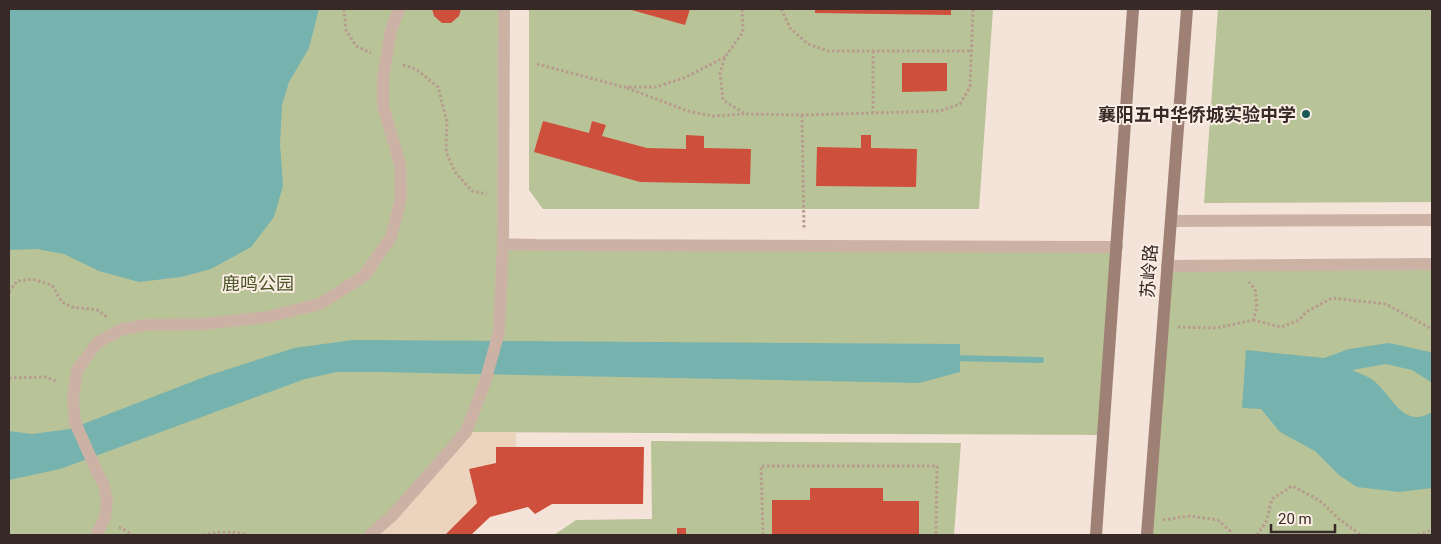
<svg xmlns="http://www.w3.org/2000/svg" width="1441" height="544" font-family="Roboto,'Noto Sans SC',sans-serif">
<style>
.green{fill:#b9c398}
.plaza{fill:#ecd3be}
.water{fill:#76b2ae}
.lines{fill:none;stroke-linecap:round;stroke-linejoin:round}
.stream{stroke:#76b2ae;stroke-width:6}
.building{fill:#ce4f3b}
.path{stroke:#b79b8e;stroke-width:3;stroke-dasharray:2.5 2.5;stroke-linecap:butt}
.pedestrian{stroke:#ccb2a4;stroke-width:12}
.minor{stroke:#ccb2a4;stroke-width:12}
.tertiary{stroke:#ccb2a4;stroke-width:12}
.secondary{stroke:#9f8075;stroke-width:12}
.poi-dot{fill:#195a57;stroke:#faeee5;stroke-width:2}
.labels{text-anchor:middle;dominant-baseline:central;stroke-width:4;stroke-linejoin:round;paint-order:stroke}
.poi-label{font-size:18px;font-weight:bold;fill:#362926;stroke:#faeee5;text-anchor:end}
.street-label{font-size:18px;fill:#362926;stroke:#faeee5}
.park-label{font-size:18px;fill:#4a5628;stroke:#faeee5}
</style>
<rect width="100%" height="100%" fill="#f3e3d8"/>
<g class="green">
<polygon points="9,9 504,9 503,244 1117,247 1103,435 466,432 370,535 9,535"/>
<polygon points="529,9 993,9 979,209 543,209 529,190"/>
<polygon points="1218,9 1432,9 1432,202 1204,203"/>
<polygon points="1432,264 1432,535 1147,535 1167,266"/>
<polygon points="651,441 961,443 954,535 554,535 576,520 652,519"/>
</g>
<polygon class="plaza" points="466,432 516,432 516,447 496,447 496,463 469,470 477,503 445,535 370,535"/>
<g class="water">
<polygon points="9,9 319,9 309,48 289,82 282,105 280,144 283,186 274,217 251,247 211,269 181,277 139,282 99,271 64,254 37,249 9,250"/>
<polygon points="353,340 960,344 960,372 919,383 378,372 337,372 305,379 60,469 9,480 9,431 32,434 70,429 207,376 294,348"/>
<path d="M1389,343L1430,352L1432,354V384L1431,382L1412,370L1386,364L1352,370C1358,373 1364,375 1370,378C1391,391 1401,431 1432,412V488L1399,492L1357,487L1339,475L1315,451L1280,432L1261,409L1242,408L1246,350L1324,358L1349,349Z"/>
</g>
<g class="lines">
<polyline class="stream" points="952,358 1041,360"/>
</g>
<g class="building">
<polygon points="432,9 461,9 459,16 451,23 442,23 434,16"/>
<polygon points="628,9 690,9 685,25"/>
<polygon points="815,9 951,9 951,15 815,13"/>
<polygon points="902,63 947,63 947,91 902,92"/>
<polygon points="543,121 589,133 592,121 606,125 602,136 647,148 686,149 686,135 704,136 704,148 751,149 750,184 640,182 534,152"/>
<polygon points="861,135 871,135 871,148 917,149 916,187 816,186 817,147 861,148"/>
<polygon points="496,447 644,447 643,504 552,504 535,514 528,507 490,517 471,535 445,535 477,503 469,469 496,463"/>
<polygon points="810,488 883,488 883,501 919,501 919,535 772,535 772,500 810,500"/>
<rect x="677" y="528" width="9" height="7"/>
</g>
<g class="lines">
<g class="path">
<polyline points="344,9 346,30 356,46 371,53"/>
<polyline points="742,9 743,32 725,57 720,73 723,100 745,114 802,115 940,111 960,104 970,87 973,9"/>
<polyline points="782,9 782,11 790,28 808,44 828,51 972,51"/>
<polyline points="873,51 873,113"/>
<polyline points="537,64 624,87 656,87 684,78 725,57"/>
<polyline points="403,65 416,69 438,87 447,122 446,152 455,172 472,191 487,194"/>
<polyline points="627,88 688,111 713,116 744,114"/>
<polyline points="802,115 804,230"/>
<polyline points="9,292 17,281 32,279 52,285 62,302 72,307 97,310 108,318"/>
<polyline points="1253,320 1281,327 1299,320 1306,312 1332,298 1386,304 1432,329"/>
<polyline points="1178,327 1216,328 1253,320 1257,307 1255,289 1249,282"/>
<polyline points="9,378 46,377 58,382"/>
<polyline points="1163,520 1190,516 1218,520 1230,531 1230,535"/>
<polyline points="119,527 133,535"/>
<path d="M203,535C218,531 233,531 248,535"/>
<polyline points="763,535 761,466 937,466 936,535"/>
<polyline points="1257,535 1266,522 1272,499 1292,486 1319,500 1339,519 1361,535"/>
<polyline points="1418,535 1432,530"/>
</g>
<polyline class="pedestrian" points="96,535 105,518 107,501 104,485 97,472 75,422 73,399 77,370 97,343 120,330 145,325 203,324 267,317 320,304 364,276 391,237 401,198 400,164 383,106 383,78 391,30 399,9"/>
<g class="minor">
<polyline points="504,9 503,244 536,245 1117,247"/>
<polyline points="370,535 392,516 466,432 485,382 499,332 503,244"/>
</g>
<g class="tertiary">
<polyline points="1171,221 1432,220"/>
<polyline points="1167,266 1432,264"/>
</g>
<g class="secondary">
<polyline points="1096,535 1133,9"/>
<polyline points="1147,535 1187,9"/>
</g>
</g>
<circle class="poi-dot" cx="1306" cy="114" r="5"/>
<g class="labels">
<g class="poi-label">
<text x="1296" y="114">襄阳五中华侨城实验中学</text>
</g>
<g class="street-label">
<text transform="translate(1149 271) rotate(-86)">苏岭路</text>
</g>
<g class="park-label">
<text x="258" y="283">鹿鸣公园</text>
</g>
</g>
<rect width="1441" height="544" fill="none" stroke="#362926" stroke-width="20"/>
<path d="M1271 524v8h64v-8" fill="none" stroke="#362926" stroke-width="2.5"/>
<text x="1278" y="524" font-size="15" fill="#362926" stroke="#faeee5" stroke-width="4" paint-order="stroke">20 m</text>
</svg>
